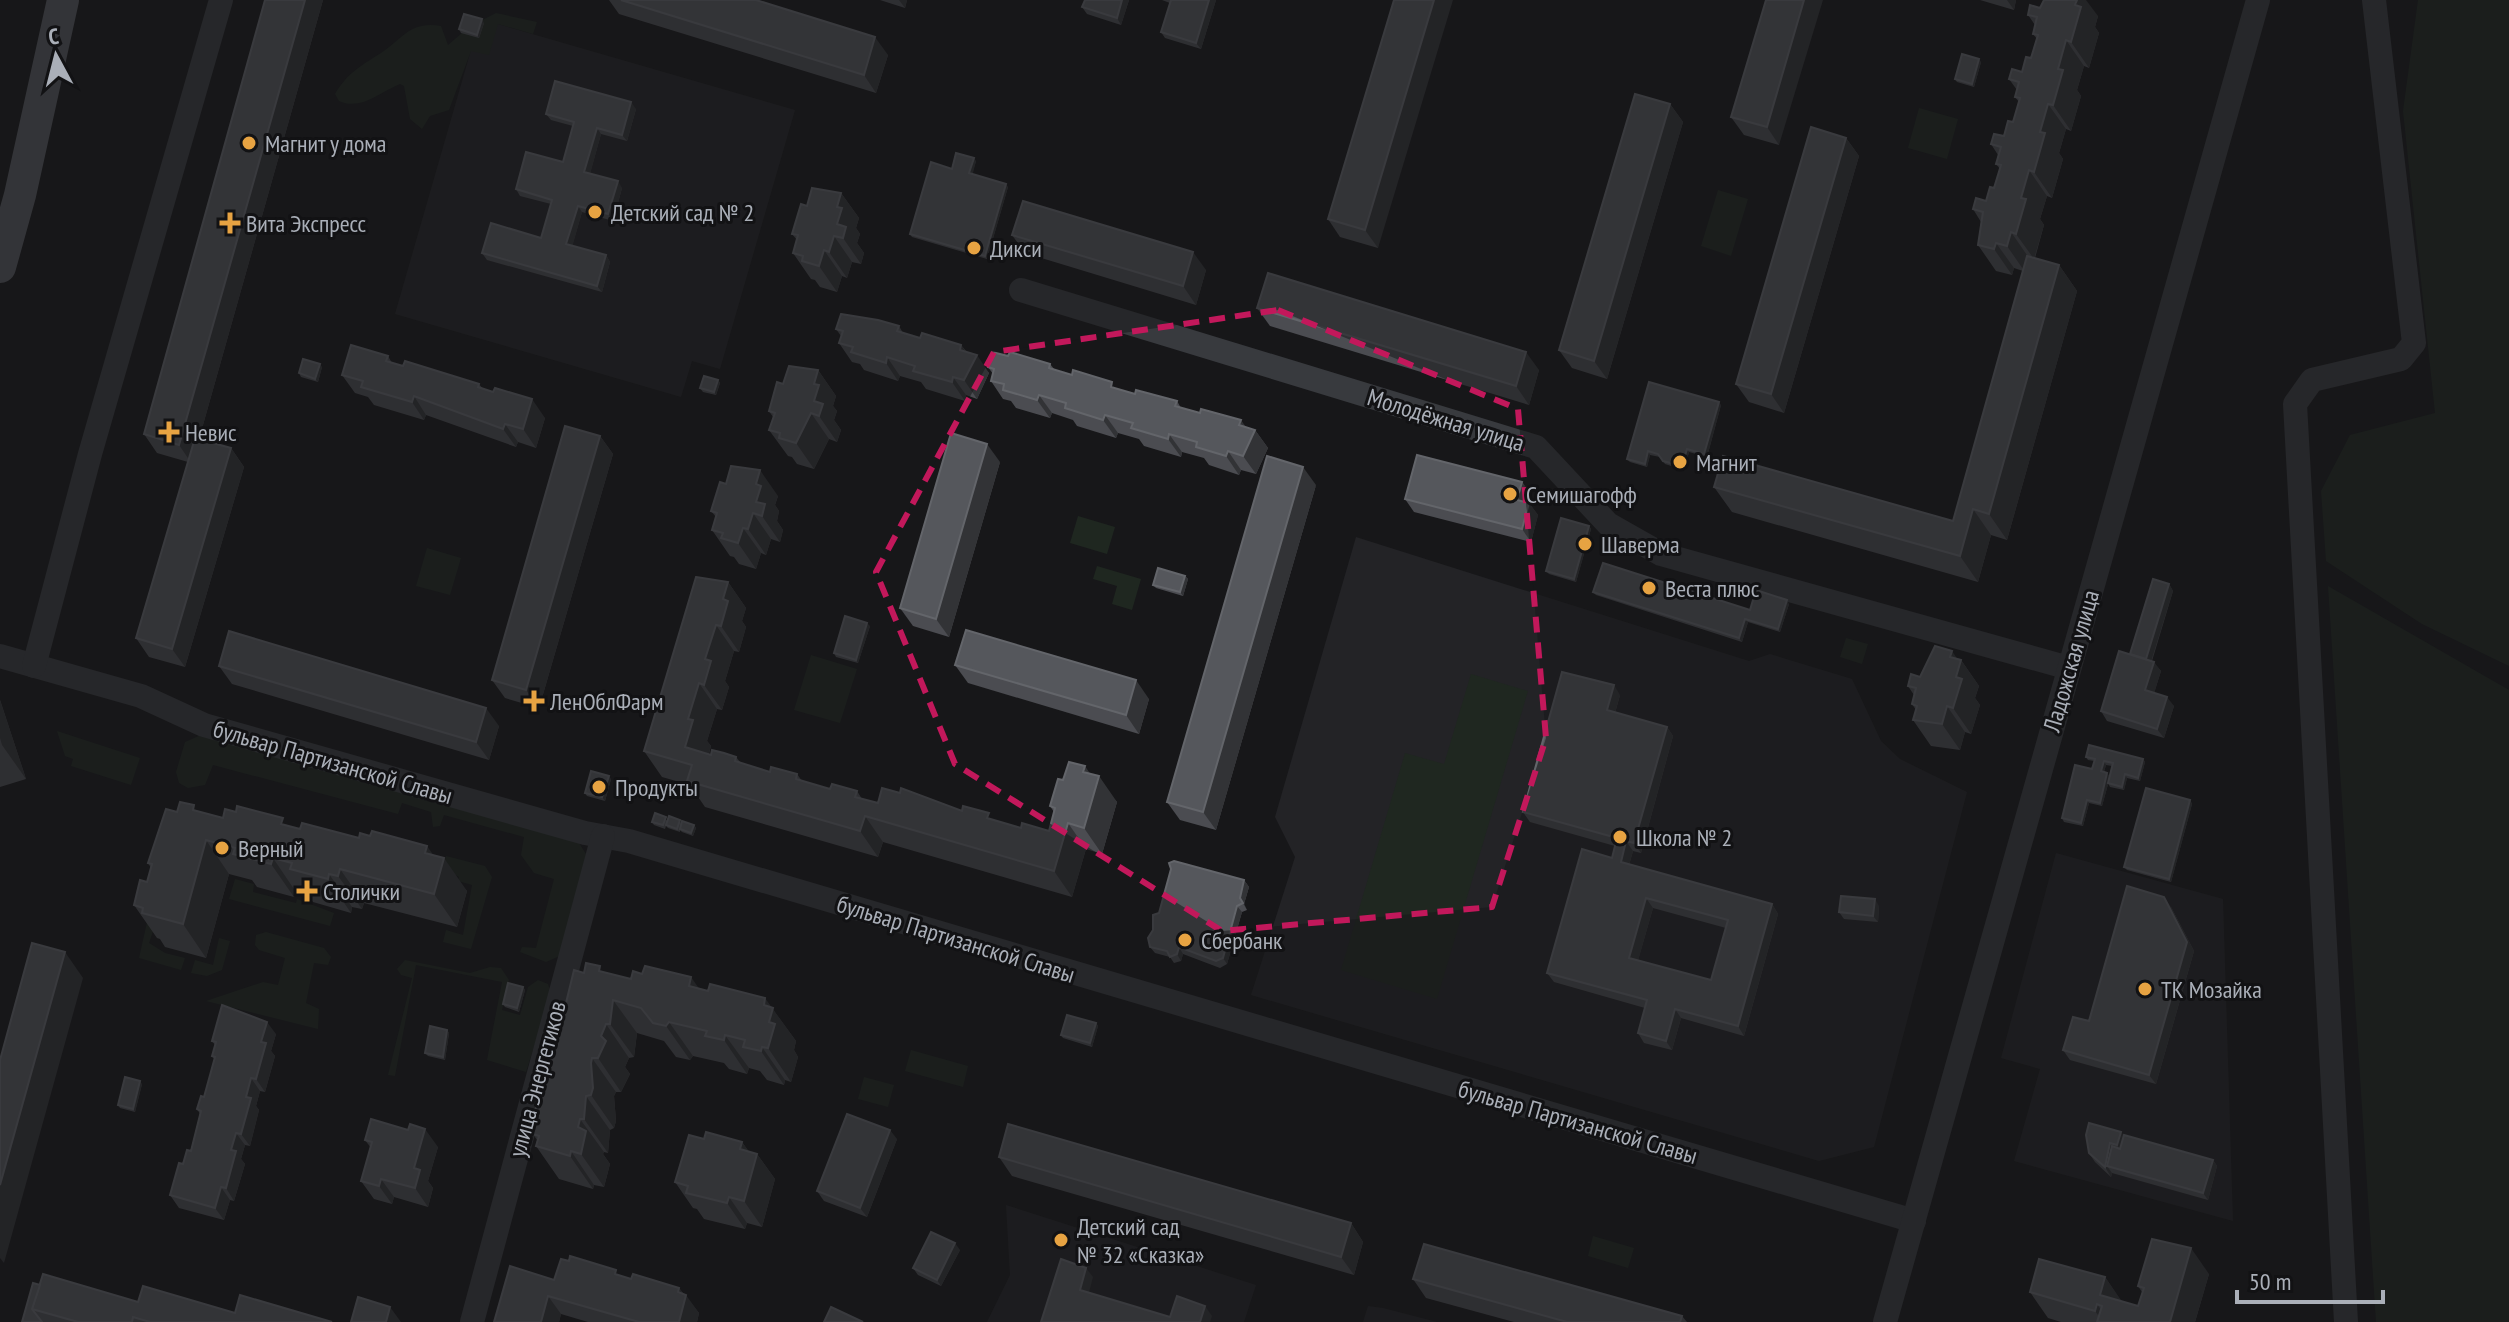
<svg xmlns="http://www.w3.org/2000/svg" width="2509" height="1322" font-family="'PT Sans Narrow',sans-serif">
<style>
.built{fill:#232326}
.green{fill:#1f2720}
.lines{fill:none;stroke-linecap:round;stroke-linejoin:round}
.minor{stroke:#383a3e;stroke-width:24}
.major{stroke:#55575d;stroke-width:32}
.wall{fill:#4b4c51;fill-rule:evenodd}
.shaded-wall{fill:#323336}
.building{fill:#55575c;stroke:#63656a;stroke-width:2;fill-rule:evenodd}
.marked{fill:none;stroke:#c2185b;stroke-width:6;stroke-dasharray:16 10;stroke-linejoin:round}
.poi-dot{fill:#e7a342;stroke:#121214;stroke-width:3}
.labels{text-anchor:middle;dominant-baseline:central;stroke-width:6;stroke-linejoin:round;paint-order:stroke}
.poi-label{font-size:24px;fill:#aaafb8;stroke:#121214;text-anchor:start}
.street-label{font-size:24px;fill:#aaafb8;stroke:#121214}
</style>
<rect width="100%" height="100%" fill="#171719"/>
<g class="built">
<polygon points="498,24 795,110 720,369 692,361 681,397 395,314 471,50"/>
<polygon points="1356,537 1749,661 1770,654 1852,679 1881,741 1900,759 1967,792 1874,1147 1819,1161 1251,995 1295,857 1275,817"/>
<polygon points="2056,853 2223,899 2233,1221 2014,1161 2040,1069 2001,1058"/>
<polygon points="1006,1205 1256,1285 1244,1322 987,1322 1010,1275"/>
<polygon points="1368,1306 1383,1308 1437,1322 1363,1322"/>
</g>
<g class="green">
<polygon points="2418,0 2509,0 2509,666 2422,624 2326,561 2321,491 2350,435 2435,413 2403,111"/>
<path d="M496,13L537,22L533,34L498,24L489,55L471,51L449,110L430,116L422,129L410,119L404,86L400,84C380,92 361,111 339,101L335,94C348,72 361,66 381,53C404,38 410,21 441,26L448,45L469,27Z"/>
<polygon points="1919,108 1958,119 1947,159 1908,148"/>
<polygon points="1718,190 1748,199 1731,256 1701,246"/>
<polygon points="1078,516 1115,527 1107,554 1070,543"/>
<polygon points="427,548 461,558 450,595 416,586"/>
<polygon points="1097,566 1141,579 1132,610 1112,604 1117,586 1093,579"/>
<polygon points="2328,586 2509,690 2509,1322 2376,1322"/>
<polygon points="1846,638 1868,644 1862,664 1840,657"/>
<polygon points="811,655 857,669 840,723 794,710"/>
<polygon points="1471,674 1528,691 1437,999 1341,970 1405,753 1444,764"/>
<polygon points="57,731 140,758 131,785 71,766 73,759 65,756"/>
<polygon points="201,735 579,843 586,854 562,955 546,962 520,952 522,947 536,948 554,879 534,873 521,855 524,837 444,815 440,826 433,827 431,812 402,803 398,814 213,765 205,785 188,788 179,783 176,772 185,742"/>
<polygon points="446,856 485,866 492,877 471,949 443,942 446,930 463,935 472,885 458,881 459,877 443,868"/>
<polygon points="235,879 254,884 253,892 296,903 297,899 334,913 330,926 229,899"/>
<polygon points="150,909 160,911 149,943 165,953 185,958 181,970 139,958"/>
<polygon points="266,932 324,948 331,957 328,965 314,963 306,1003 319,1009 318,1029 206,1001 263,982 278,985 285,958 259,950 255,945 256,935"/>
<polygon points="219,938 230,941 222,970 207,976 191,973 195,960 213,965"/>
<polygon points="405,960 470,973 490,967 501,968 509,980 502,1010 520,1015 528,987 538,980 548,984 551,993 526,1072 487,1060 502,982 416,965 395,1076 388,1075 412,978 401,975 397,969"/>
<polygon points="911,1050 968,1066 963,1087 905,1071"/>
<polygon points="864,1077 894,1085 888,1107 858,1099"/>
<polygon points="1593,1236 1634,1248 1628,1268 1588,1256"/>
</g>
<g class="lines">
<g class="minor">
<polyline points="1021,290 1536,447 1608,524 1661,554 2069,668"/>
<polyline points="0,656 141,696 204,725 585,833 629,841 1914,1221"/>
<polyline points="34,666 90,454 221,0"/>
<polyline points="472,1322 603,836"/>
<polyline points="1885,1322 2258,0"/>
<polyline points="2346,1322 2295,404 2312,380 2401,359 2414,343 2374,0"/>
</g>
<polyline class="major" points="0,267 20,195 63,0"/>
</g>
<g class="wall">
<polygon points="265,0 323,0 199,439 231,448 244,467 185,667 149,657 136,638 188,462 157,453 144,434"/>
<polygon points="609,0 756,0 888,55 876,93 619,14"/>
<polygon points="880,0 907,0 905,8"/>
<polygon points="1085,0 1129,0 1121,25 1087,14 1082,7"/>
<polygon points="1162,0 1216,0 1201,49 1165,38 1161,32 1170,3"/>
<polygon points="1394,0 1378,248 1340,237 1328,219"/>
<polygon points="1766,0 1779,145 1744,135 1731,117"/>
<polygon points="1980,0 2016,0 2014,10"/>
<polygon points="2040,8 2098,16 2095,27 2099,33 2089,68 2084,66 2077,90 2081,96 2071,131 2066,129 2059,153 2063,159 2052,198 2047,196 2040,219 2044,225 2035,258 2059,265 2077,291 2007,540 1991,535 1978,582 1732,512 1714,487 1953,521 2023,271 2014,268 2012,275 1996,271 1978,245 1981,222 1973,209 1986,201 1994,188 2000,169 1996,164 1998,155 1991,144 2004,136 2013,122 2019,102 2015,97 2017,90 2009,79 2022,72 2031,58 2037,39 2033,34 2035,25 2028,15"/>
<polygon points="484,23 479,38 461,33 459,29"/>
<polygon points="1981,62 1974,87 1957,82 1955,79"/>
<polygon points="1670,104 1683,122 1607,379 1572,368 1559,350"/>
<polygon points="636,109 627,141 601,134 590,173 622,188 613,221 582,212 572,246 606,255 610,262 602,292 487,260 482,253 541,238 551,204 520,196 516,189 563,162 573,126 551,120 546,114"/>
<polygon points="1846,138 1859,156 1784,413 1749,402 1736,384"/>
<polygon points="976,161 972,174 1008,187 987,259 912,237 910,234 952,169"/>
<polygon points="841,193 859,218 856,228 860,234 857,243 864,253 861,264 852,262 847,278 842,276 837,292 820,287 815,280 811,279 793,253 797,240 792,234 807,206"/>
<polygon points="1012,235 1206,270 1196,305 1025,253"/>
<polygon points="1257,308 1539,370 1529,405 1270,326"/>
<polygon points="899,326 903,333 920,338 961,345 966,351 989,373 977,399 966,395 965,401 926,389 921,382 900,376 898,381 864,370 860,364 852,362 839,343 841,336 836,329"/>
<polygon points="388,356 392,363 403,366 479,384 483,389 545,418 536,448 518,442 516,447 426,415 424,420 374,405 368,397 355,393 342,375"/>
<polygon points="1008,356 1050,364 1055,370 1117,389 1135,394 1177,401 1181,408 1255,430 1268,448 1256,474 1241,470 1239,475 1209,465 1204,458 1182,452 1181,457 1144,446 1139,439 1118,433 1116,438 1077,426 1073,420 1052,413 1050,418 1016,408 1011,401 1003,399 991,381 993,374 988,367"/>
<polygon points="322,367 318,382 301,377 299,373"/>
<polygon points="818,370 836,396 833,406 837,411 834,420 841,430 837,442 829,439 814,469 797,464 792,457 788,456 769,430 773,417 769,411 783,384"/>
<polygon points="718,380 720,383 716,395 703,392 700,388"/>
<polygon points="1721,405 1707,457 1689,452 1684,470 1665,464 1660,457 1650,455 1647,467 1630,462 1627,459"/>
<polygon points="600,436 613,454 539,708 505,698 492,680"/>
<polygon points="1000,462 949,637 913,626 900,608"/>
<polygon points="1522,482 1531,494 1529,503 1538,515 1531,542 1414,512 1405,499"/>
<polygon points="1316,485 1216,830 1180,820 1167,802"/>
<polygon points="778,496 775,505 779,511 777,521 783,530 780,542 771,539 766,555 761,553 756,569 739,564 734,557 730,556 712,530 716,517 711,511"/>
<polygon points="1589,526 1591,529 1576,582 1549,574 1546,571"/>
<polygon points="1185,576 1188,579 1183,596 1156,588 1153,585"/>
<polygon points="728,582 746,608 742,621 746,627 739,652 734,651 725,681 729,687 722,710 717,709 707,741 711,746 709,754 736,757 741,763 770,772 797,774 802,781 830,789 857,791 862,799 878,803 962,811 1021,828 1049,831 1054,812 1050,806 1063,780 1090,774 1117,802 1102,854 1086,849 1072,897 883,842 878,857 705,807 690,785 662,777 644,751"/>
<polygon points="2169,584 2173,591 2152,661 2161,671 2154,693 2174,706 2164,738 2107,721 2101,711"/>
<polygon points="1593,592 1750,610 1789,604 1780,632 1748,622 1742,642 1596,595"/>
<polygon points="870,626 858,663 836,657 834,653"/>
<polygon points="1956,658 1961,660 1979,686 1975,698 1980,705 1971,734 1965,732 1960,750 1931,746 1913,720 1916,710 1912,704 1914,695 1908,686 1920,677"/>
<polygon points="955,665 1149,699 1139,734 968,683"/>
<polygon points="219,666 499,726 489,760 232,684"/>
<path d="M1620,695L1615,713L1667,727L1673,736L1641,853L1633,851L1629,865L1772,904L1778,914L1744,1036L1681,1018L1672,1050L1644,1043L1638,1033L1645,1008L1554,982L1547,973L1612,858L1615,846L1530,822L1523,812ZM1653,908L1726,928L1711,980L1638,960Z"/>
<polygon points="0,700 26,779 0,787"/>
<polygon points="2086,757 2143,759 2145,762 2140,781 2127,778 2124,790 2110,787 2108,783 2112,766 2106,765 2104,772 2107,773 2110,777 2102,806 2089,803 2083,826 2064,822 2062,818 2092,769 2094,761 2088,760"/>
<polygon points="611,779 605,801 587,796 585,793"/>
<polygon points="2190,800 2192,804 2171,882 2127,870 2124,867"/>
<polygon points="177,812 198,812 223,818 288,826 300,829 359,838 434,855 467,891 457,927 364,903 362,909 352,907 351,913 313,902 308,895 296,892 294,897 257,887 252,880 229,874 206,958 165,947 160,939 157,938 134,905 147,882 151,868 148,863"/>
<polygon points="668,820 694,825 696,828 693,836 682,832 680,830 680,832 668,828 666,826 665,829 654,825 652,822"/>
<polygon points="1244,880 1249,887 1244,904 1247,910 1242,912 1227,964 1220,968 1183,954 1181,961 1174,963 1170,957 1155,953 1150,947"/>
<polygon points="1879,906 1878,922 1844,919 1839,912"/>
<polygon points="2171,907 2194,951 2156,1084 2070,1060 2063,1050 2089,1021"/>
<polygon points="604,972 631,979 698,988 771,1007 796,1041 794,1050 798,1057 791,1082 785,1080 784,1085 767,1080 760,1071 749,1068 747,1074 729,1069 724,1063 693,1056 690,1060 676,1057 664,1041 637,1033 634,1057 629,1058 625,1067 630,1074 621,1092 616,1092 614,1096 616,1121 614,1128 610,1130 608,1153 604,1152 603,1154 610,1164 604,1187 594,1185 593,1189 559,1179 536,1146 537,1140 533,1134 534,1130 530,1125 539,1100 535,1095 545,1081 558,1030 554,1024 584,973"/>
<polygon points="523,987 525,990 519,1012 505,1007 503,1004"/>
<polygon points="1096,1023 1098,1026 1092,1047 1063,1038 1061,1035"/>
<polygon points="447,1030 449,1033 445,1060 428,1056 425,1053"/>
<polygon points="276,1034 271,1051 275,1056 265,1092 260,1091 256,1106 259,1110 250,1146 245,1145 241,1159 245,1164 234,1201 230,1200 224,1220 179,1208 170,1195 183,1164 191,1151 200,1114 197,1109 204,1097 215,1060 212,1056 215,1045 212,1041"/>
<polygon points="142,1084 135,1112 120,1108 118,1105"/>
<polygon points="2124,1135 2213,1160 2217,1166 2208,1200 2112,1173 2111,1177 2095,1162 2089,1153"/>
<polygon points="704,1139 742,1142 749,1152 757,1154 775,1179 762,1227 747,1223 745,1229 704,1219 697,1209 693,1208 675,1182"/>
<polygon points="897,1139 867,1217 824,1201 817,1191"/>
<polygon points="365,1140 438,1147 428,1181 433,1188 428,1207 394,1197 392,1204 374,1199 361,1181 371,1148"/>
<polygon points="999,1157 1351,1223 1363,1242 1354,1275 1012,1176"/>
<polygon points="960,1250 941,1286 918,1275 913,1268"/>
<polygon points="2209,1274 2195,1322 2061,1322 2048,1318 2030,1292 2105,1277 2121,1301 2138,1306 2142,1292 2138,1286"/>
<polygon points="620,1276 679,1288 699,1313 697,1322 588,1322 561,1314 559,1322 494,1322 554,1280"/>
<polygon points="1413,1279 1682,1316 1687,1322 1514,1322 1426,1298"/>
<polygon points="40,1285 138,1302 235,1313 332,1322 22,1322"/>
</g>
<g class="shaded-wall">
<polygon points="305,0 323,0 192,464 179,445"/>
<polygon points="899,0 907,0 905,8"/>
<polygon points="1122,0 1129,0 1121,25 1117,18"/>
<polygon points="1209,0 1216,0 1201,49 1196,43"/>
<polygon points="1434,0 1453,0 1378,248 1365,230"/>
<polygon points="1804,0 1823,0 1779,145 1767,127"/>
<polygon points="2007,0 2016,0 2014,10"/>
<polygon points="2077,0 2086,0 2098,16 2095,27 2099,33 2089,68 2071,42"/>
<polygon points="482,19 484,23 479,38 477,35"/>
<polygon points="875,37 888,55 876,93 864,75"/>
<polygon points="2066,40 2084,66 2077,90 2081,96 2071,131 2053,105 2058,69"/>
<polygon points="1979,59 1981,62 1974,87 1972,84"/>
<polygon points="631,102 636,109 627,141 622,135"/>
<polygon points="1670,104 1683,122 1607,379 1594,361"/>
<polygon points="2048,104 2066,129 2059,153 2063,159 2052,198 2034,172 2040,132"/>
<polygon points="597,128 601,134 589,178 584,172"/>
<polygon points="1846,138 1859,156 1784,413 1771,394"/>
<polygon points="974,158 976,161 972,177 969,173"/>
<polygon points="2029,170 2047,196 2040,219 2044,225 2034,259 2016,234 2021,198"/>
<polygon points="618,181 622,188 613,221 608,214"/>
<polygon points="1006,184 1008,187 987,259 985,256"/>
<polygon points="841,193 859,218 856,228 860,234 857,243 864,253 861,264 843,238 837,224 837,207"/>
<polygon points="578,206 582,212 571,251 566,244"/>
<polygon points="2011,232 2029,258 2025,272 2007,246"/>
<polygon points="834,236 852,262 847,278 829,252"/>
<polygon points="1996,243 2014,268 2012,275 1994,249"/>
<polygon points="824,250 842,276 837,292 819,266"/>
<polygon points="1193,252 1206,270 1196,305 1183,286"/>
<polygon points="606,255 610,262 602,292 597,286"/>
<polygon points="2059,265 2077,291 2007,540 1989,514"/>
<polygon points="961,345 973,362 977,355 989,373 977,399 964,380 960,350"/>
<polygon points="1526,352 1539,370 1529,405 1516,386"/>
<polygon points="887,357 900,376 898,381 886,363"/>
<polygon points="320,364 322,367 318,382 315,379"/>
<polygon points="818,370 836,396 833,406 837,411 834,420 841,430 837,442 819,416 814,401 814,384"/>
<polygon points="953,377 966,395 965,401 952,382"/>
<polygon points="718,380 720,383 716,395 714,392"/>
<polygon points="1039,395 1052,413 1050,418 1037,400"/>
<polygon points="414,396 426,415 424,420 412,402"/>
<polygon points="532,399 545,418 536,448 523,429"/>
<polygon points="1719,402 1721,405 1707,457 1704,454"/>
<polygon points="811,413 829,439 814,469 796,443"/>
<polygon points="1105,415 1118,433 1116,438 1103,420"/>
<polygon points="1241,420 1252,436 1255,430 1268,448 1256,474 1243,456 1239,425"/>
<polygon points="505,424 518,442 516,447 503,429"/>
<polygon points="1169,434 1182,452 1181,457 1168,439"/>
<polygon points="600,436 613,454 539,708 526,690"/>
<polygon points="987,444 1000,462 949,637 936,619"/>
<polygon points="231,448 244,467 185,667 172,649"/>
<polygon points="1687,449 1689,452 1684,470 1682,466"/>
<polygon points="1228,451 1241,470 1239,475 1226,456"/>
<polygon points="1648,451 1650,455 1647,467 1645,464"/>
<polygon points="1303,467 1316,485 1216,830 1203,812"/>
<polygon points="760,470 778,496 775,505 779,511 777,521 783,530 780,542 762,516 756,502 756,484"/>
<polygon points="1522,482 1531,494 1526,512 1517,500"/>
<polygon points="1529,503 1538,515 1531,542 1522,529"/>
<polygon points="1973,509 1991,535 1978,582 1960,556"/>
<polygon points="753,513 771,539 766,555 748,529"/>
<polygon points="1589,526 1591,529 1576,582 1574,579"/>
<polygon points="743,528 761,553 756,569 738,543"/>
<polygon points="1185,576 1188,579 1183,596 1180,592"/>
<polygon points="728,582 746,608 742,621 746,627 739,652 721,626 723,599"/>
<polygon points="2169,584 2173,591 2149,668 2145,661"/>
<polygon points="1787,600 1789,604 1780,632 1778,629"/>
<polygon points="1745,619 1748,622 1742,642 1739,638"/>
<polygon points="867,623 870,626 858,663 856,660"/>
<polygon points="716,625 734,651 725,681 729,687 722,710 704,685 705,659"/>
<polygon points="1952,651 1960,663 1961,660 1979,686 1975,698 1980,705 1971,734 1953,708 1956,677 1950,657"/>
<polygon points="2154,662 2161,671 2152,700 2145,690"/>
<polygon points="1136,680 1149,699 1139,734 1126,715"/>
<polygon points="699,683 717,709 707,741 711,746 703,773 685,747 688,719"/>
<polygon points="1614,685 1620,695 1613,720 1607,710"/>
<polygon points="2167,697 2174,706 2164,738 2157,729"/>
<polygon points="0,700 26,779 2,745 0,738"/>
<polygon points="1947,706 1965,732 1960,750 1942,724"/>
<polygon points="486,708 499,726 489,760 476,742"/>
<polygon points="1667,727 1673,736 1641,853 1634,843"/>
<polygon points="2143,759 2145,762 2140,781 2138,778"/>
<polygon points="2104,761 2106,765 2103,775 2101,771"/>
<polygon points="1085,766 1097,784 1099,776 1117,802 1102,854 1084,828 1083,772"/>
<polygon points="2107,773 2110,777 2102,806 2100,803"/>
<polygon points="2125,774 2127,778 2124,790 2122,787"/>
<polygon points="609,776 611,779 605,801 602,797"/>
<polygon points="2087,800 2089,803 2083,826 2081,823"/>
<polygon points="2190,800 2192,804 2171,882 2169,879"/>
<polygon points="865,816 883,842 878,857 860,831"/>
<polygon points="1068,823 1086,849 1072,897 1054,871"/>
<polygon points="694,825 696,828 693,836 691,833"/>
<polygon points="206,840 229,874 206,958 183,924"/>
<polygon points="1626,841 1633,851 1627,872 1621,862"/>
<polygon points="427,846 441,866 444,858 467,891 457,927 434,894 425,853"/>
<polygon points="273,858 296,892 294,897 271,864"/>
<polygon points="340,869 364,903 362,909 338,876"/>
<polygon points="329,874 352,907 351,913 328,879"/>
<polygon points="1244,880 1249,887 1244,904 1247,910 1240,898"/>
<polygon points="2164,897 2171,907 2194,951 2156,1084 2149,1075"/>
<polygon points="1646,898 1653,908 1636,968 1629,958"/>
<polygon points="1875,899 1879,906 1878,922 1873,916"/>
<polygon points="1772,904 1778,914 1744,1036 1738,1026"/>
<polygon points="1237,906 1242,912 1227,964 1223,958"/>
<polygon points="1179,947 1183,954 1181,961 1177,954"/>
<polygon points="65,952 83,978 4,1263 0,1258 0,1185"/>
<polygon points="691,977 714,1010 689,986"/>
<polygon points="523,987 525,990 519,1012 517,1008"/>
<polygon points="765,998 796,1041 794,1050 798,1057 791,1082 768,1048 769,1022 764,1005"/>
<polygon points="613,1000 637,1033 634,1057 610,1024"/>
<polygon points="1675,1009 1681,1018 1672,1050 1666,1041"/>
<polygon points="267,1022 276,1034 271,1051 275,1056 265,1092 256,1079 261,1042"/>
<polygon points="669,1022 693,1056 690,1060 666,1026"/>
<polygon points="1096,1023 1098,1026 1092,1047 1090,1043"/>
<polygon points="606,1024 629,1058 625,1067 630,1074 621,1092 598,1058 601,1036"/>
<polygon points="447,1030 449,1033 445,1060 443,1057"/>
<polygon points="725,1035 749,1068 747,1074 724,1040"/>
<polygon points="762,1047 785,1080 784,1085 761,1051"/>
<polygon points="592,1058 616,1092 614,1096 616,1121 614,1128 591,1095 591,1063"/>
<polygon points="251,1078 260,1091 256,1106 259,1110 250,1146 241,1134 246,1097"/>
<polygon points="140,1081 142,1084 135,1112 133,1109"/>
<polygon points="586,1096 610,1130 608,1153 584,1119"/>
<polygon points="580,1119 604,1152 603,1154 610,1164 604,1187 581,1154 578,1127"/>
<polygon points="425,1129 438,1147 428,1181 433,1188 428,1207 415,1188 414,1168"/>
<polygon points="890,1130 897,1139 867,1217 860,1208"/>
<polygon points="2121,1132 2128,1141 2124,1155 2117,1145"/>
<polygon points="236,1133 245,1145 241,1159 245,1164 234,1201 226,1188 231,1150"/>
<polygon points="742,1142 755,1160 757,1154 775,1179 762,1227 744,1201 740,1149"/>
<polygon points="2110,1143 2117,1153 2107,1166 2112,1173 2111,1177 2105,1167"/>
<polygon points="571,1151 594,1185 593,1189 570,1156"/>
<polygon points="2213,1160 2217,1166 2208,1200 2203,1193"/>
<polygon points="381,1179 394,1197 392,1204 379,1186"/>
<polygon points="221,1187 230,1200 224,1220 215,1208"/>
<polygon points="729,1197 747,1223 745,1229 727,1203"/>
<polygon points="1351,1223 1363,1242 1354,1275 1341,1257"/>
<polygon points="955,1243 960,1250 941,1286 937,1280"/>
<polygon points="2191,1248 2209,1274 2195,1322 2170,1322"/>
<polygon points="1086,1268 1093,1277 1087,1300 1080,1290"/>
<polygon points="2105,1277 2123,1303 2100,1295"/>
<polygon points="679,1288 686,1297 686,1295 699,1313 697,1322 679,1322 678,1292"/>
<polygon points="548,1296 561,1314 559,1322 541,1322"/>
<polygon points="2097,1304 2109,1322 2103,1322 2095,1311"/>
<polygon points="1205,1306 1212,1316 1210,1322 1200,1322"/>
<polygon points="390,1307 401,1322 386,1322"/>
</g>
<g class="building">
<polygon points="265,0 305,0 179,445 144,434"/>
<polygon points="621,0 756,0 875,37 864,75"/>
<polygon points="1085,0 1122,0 1117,18 1082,7"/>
<polygon points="1171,0 1209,0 1196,43 1161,32"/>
<polygon points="1394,0 1434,0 1365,230 1328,219"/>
<polygon points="1766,0 1804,0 1767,127 1731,117"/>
<polygon points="2044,0 2077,0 2075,5 2081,7 2071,42 2066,40 2058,69 2063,70 2053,105 2048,104 2040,132 2045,133 2034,172 2029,170 2021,198 2026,199 2016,234 2011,232 2007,246 1996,243 1994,249 1978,245 1983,212 1973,209 1976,198 1986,201 1990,187 1994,188 2001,165 1996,164 2001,147 1991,144 1994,134 2004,136 2008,121 2013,122 2020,98 2015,97 2019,82 2009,79 2012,69 2022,72 2026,57 2031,58 2038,35 2033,34 2037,17 2028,15 2030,5 2040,8"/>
<polygon points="464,14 482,19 477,35 459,29"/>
<polygon points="1962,54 1979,59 1972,84 1955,79"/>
<polygon points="555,81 631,102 622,135 597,128 584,172 618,181 608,214 578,206 566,244 606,255 597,286 482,253 491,223 541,238 552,200 516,189 526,152 563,162 574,122 546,114"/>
<polygon points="1635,94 1670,104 1594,361 1559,350"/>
<polygon points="1811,127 1846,138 1771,394 1736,384"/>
<polygon points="956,153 974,158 969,173 1006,184 985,256 910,234 931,162 952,169"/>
<polygon points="812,188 841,193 837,207 842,208 837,224 846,227 843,238 834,236 829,252 824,250 819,266 802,261 803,256 793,253 798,235 792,234 801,204 807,206"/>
<polygon points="1023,201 1193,252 1183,286 1012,235"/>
<polygon points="2027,256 2059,265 1989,514 1973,509 1960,556 1714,487 1723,456 1953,521"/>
<polygon points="1268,273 1526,352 1516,386 1257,308"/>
<polygon points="841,314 878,320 899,326 897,331 920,338 922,333 961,345 960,350 977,355 964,380 953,377 952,382 913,371 915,366 887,357 886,363 851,352 853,347 839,343 843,331 836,329"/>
<polygon points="351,345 388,356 386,361 403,366 405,361 479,384 478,387 493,392 495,388 532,399 523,429 505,424 503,429 414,396 412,402 361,387 363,381 342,375"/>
<polygon points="992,352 1008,356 1010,352 1050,364 1049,368 1072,375 1073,370 1112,382 1111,387 1135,394 1136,390 1177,401 1175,406 1200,413 1201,409 1241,420 1239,425 1255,430 1243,456 1228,451 1226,456 1196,447 1197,442 1169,434 1168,439 1131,428 1133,423 1105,415 1103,420 1065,408 1066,403 1039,395 1037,400 1003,390 1004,384 991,381 994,369 988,367"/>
<polygon points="303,359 320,364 315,379 299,373"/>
<polygon points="789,366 818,370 814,384 819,385 814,401 823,404 819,416 811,413 796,443 779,438 780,433 769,430 775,413 769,411 777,382 783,384"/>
<polygon points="704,376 718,380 714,392 700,388"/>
<polygon points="1649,382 1719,402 1704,454 1687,449 1682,466 1663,461 1658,454 1648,451 1645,464 1627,459"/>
<polygon points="565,426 600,436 526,690 492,680"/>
<polygon points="951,433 987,444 936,619 900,608"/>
<polygon points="195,438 231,448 172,649 136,638"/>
<polygon points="1417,455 1522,482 1517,500 1529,503 1522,529 1405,499"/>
<polygon points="1267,456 1303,467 1203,812 1167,802"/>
<polygon points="731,466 760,470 756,484 761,486 756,502 765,504 762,516 753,513 748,529 743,528 738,543 721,538 723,533 712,530 717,513 711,511 720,482 726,484"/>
<polygon points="1561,518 1589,526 1574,579 1546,571"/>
<polygon points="1603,563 1750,610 1756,590 1787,600 1778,629 1745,619 1739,638 1593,592"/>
<polygon points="1158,568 1185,576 1180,592 1153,585"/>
<polygon points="696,577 728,582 723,599 728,601 721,626 716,625 705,659 711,661 704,685 699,683 688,719 693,720 685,747 711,755 712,750 724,753 736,757 735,761 770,772 771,767 797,774 796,779 830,789 832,784 857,791 855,797 878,803 882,788 900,793 901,788 962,811 963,806 989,813 987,818 1021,828 1022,823 1049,831 1055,808 1050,806 1058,779 1063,780 1069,762 1085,766 1083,772 1099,776 1084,828 1068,823 1054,871 865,816 860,831 687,781 692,765 644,751"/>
<polygon points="2153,579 2169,584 2146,659 2130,654"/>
<polygon points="845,616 867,623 856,660 834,653"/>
<polygon points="966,630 1136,680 1126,715 955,665"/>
<polygon points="229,631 486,708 476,742 219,666"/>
<polygon points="1935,646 1952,651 1950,657 1961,660 1956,677 1962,679 1953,708 1947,706 1942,724 1913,720 1917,706 1912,704 1916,688 1908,686 1911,674 1920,677"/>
<polygon points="2119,651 2154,662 2145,690 2167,697 2157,729 2101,711"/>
<path d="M1562,672L1614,685L1607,710L1667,727L1634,843L1626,841L1621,862L1772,904L1738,1026L1675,1009L1666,1041L1638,1033L1647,1000L1547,973L1582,849L1612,858L1617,838L1523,812ZM1646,898L1728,920L1711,980L1629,958Z"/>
<polygon points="2089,745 2143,759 2138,778 2125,774 2122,787 2108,783 2113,763 2104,761 2101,771 2107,773 2100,803 2087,800 2081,823 2062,818 2075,765 2092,769 2095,759 2086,757"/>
<polygon points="591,771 609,776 602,797 585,793"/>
<polygon points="2146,788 2190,800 2169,879 2124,867"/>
<polygon points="180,802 194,805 193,810 223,818 225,809 236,812 237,806 283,818 281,824 300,829 302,823 359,838 360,833 370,836 372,831 427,846 425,853 444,858 434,894 340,869 338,876 329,874 328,879 290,869 292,863 273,858 271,864 233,854 235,848 206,840 183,924 142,913 143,908 134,905 140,880 147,882 152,864 148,863 166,809 177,812"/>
<polygon points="655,813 666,817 663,825 652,822"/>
<polygon points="669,816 680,820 677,829 666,825"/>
<polygon points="682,821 694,825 691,833 680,829"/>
<polygon points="1174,861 1244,880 1240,898 1243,903 1237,906 1223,958 1216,961 1179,947 1177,954 1170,957 1167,951 1150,947 1148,938 1153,930 1153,915 1159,913 1171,869 1169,863"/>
<polygon points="2127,886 2164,897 2187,942 2149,1075 2063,1050 2073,1017 2089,1021"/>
<polygon points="1841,896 1875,899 1873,916 1839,912"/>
<polygon points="32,943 65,952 0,1185 0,1060"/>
<polygon points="586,963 600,966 599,971 631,979 633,971 642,974 645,966 691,977 689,986 708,991 710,984 765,998 764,1005 773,1008 769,1022 775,1024 768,1048 762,1047 761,1051 743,1047 745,1040 725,1035 724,1040 705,1036 707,1031 669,1022 666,1026 653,1023 641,1008 613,1000 610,1024 606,1024 601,1036 606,1041 598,1058 592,1058 591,1063 593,1088 591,1095 586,1096 584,1119 580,1119 578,1127 586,1131 581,1154 571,1151 570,1156 536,1146 539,1136 533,1134 535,1126 530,1125 540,1096 535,1095 540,1080 545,1081 559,1026 554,1024 559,1006 565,1007 574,970 584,973"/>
<polygon points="508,983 523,987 517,1008 503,1004"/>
<polygon points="222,1005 267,1022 261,1042 266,1043 256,1079 251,1078 246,1097 251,1098 241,1134 236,1133 231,1150 236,1151 226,1188 221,1187 215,1208 170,1195 179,1163 183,1164 187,1150 191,1151 201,1111 197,1109 201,1096 204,1097 215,1057 212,1056 216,1042 212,1041"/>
<polygon points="1067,1015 1096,1023 1090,1043 1061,1035"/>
<polygon points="430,1026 447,1030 443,1057 425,1053"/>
<polygon points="125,1077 140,1081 133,1109 118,1105"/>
<polygon points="847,1114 890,1130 860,1208 817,1191"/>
<polygon points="371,1119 408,1130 410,1124 425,1129 414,1168 420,1170 415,1188 381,1179 379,1186 361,1181 372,1142 365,1140"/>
<polygon points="2089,1123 2121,1132 2117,1145 2110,1143 2105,1167 2089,1153 2086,1135"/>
<polygon points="1008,1124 1351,1223 1341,1257 999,1157"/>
<polygon points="706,1132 742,1142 740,1149 757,1154 744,1201 729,1197 727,1203 686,1193 688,1186 675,1182 689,1135 704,1139"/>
<polygon points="2124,1135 2213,1160 2203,1193 2107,1166 2112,1146 2120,1149"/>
<polygon points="931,1232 955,1243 937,1280 913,1268"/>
<polygon points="2152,1239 2191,1248 2170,1322 2097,1322 2102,1306 2097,1304 2095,1311 2030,1292 2039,1259 2105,1277 2100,1295 2138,1306 2144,1288 2138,1286"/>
<polygon points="1424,1244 1682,1316 1680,1322 1567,1322 1413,1279"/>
<polygon points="570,1256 616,1270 615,1274 631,1279 633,1274 679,1288 678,1292 686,1295 679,1322 639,1322 548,1296 541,1322 494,1322 510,1266 554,1280 561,1259 569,1261"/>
<polygon points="1061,1259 1086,1268 1080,1290 1170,1317 1177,1296 1205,1306 1200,1322 1041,1322"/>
<polygon points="43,1274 138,1302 143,1286 235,1313 240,1295 332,1322 150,1322 133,1317 132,1322 78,1322 32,1309"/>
<polygon points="33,1283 40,1285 32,1309 42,1322 22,1322"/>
<polygon points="358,1297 390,1307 386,1322 351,1322"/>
<polygon points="831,1307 863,1322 824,1322"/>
</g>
<path d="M0 0H2509V1322H0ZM1278,310L1518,409L1546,738L1492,907L1222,931L955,764L876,572L994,352Z" fill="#171719" fill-opacity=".55" fill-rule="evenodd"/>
<path class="marked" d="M1278,310L1518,409L1546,738L1492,907L1222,931L955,764L876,572L994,352Z"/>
<g class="poi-dot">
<circle cx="249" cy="143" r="8"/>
<circle cx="595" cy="212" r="8"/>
<path d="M226 211h8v8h8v8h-8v8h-8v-8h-8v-8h8z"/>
<circle cx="974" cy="248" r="8"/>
<path d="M165 420h8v8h8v8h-8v8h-8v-8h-8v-8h8z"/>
<circle cx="1680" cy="462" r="8"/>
<circle cx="1510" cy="494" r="8"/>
<circle cx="1585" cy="544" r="8"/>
<circle cx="1649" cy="588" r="8"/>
<path d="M530 689h8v8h8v8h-8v8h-8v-8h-8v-8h8z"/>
<circle cx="599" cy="787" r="8"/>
<circle cx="1620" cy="837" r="8"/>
<circle cx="222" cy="848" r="8"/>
<path d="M303 879h8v8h8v8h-8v8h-8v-8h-8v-8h8z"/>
<circle cx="1185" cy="940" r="8"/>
<circle cx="2145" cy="989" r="8"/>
<circle cx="1061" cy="1240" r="8"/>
</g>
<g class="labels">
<g class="poi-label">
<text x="265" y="143">Магнит у дома</text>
<text x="611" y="212">Детский сад № 2</text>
<text x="246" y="223">Вита Экспресс</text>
<text x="990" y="248">Дикси</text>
<text x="185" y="432">Невис</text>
<text x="1696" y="462">Магнит</text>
<text x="1526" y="494">Семишагофф</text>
<text x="1601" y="544">Шаверма</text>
<text x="1665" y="588">Веста плюс</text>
<text x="550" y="701">ЛенОблФарм</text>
<text x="615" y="787">Продукты</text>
<text x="1636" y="837">Школа № 2</text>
<text x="238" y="848">Верный</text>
<text x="323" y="891">Столички</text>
<text x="1201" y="940">Сбербанк</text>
<text x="2161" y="989">ТК Мозайка</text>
<text x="1077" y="1226">Детский сад<tspan x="1077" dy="28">№ 32 «Сказка»</tspan></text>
</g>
<g class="street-label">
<text transform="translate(1446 420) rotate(17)">Молодёжная улица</text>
<text transform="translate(2071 661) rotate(-74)">Ладожская улица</text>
<text transform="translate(333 762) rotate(16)">бульвар Партизанской Славы</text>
<text transform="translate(956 939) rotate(17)">бульвар Партизанской Славы</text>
<text transform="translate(537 1079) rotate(-75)">улица Энергетиков</text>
<text transform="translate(1578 1122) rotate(16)">бульвар Партизанской Славы</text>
</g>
</g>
<g transform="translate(56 56) rotate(353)" stroke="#121214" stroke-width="6" paint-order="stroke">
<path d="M0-6L14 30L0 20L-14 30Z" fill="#aaafb8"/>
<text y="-12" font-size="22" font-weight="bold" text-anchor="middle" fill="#aaafb8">С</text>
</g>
<path d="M2237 1290v12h146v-12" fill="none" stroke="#aaafb8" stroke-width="4"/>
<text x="2249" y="1290" font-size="24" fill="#aaafb8" stroke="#121214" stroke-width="6" paint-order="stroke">50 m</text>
</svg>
